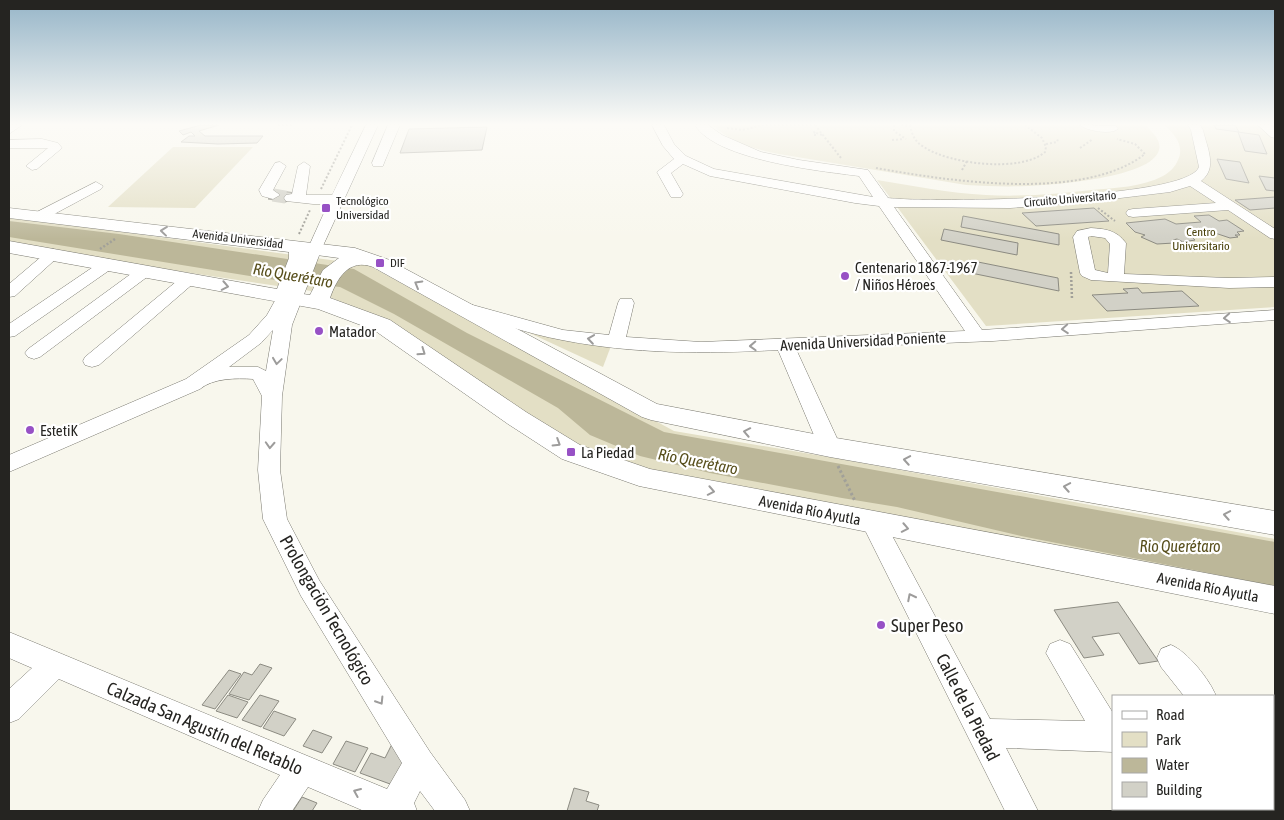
<svg xmlns="http://www.w3.org/2000/svg" width="1284" height="820" font-family="'Asap Condensed',sans-serif">
<style>
.green{fill:#e3dfc5}
.water{fill:#bcb799}
.building{fill:#d2d1c7;stroke:#8c8b82}
.lines{fill:none;stroke-linecap:round;stroke-linejoin:round}
.minor-tunnel{stroke:#cecdc4;stroke-width:13;stroke-dasharray:13 7;stroke-linecap:butt}
.minor-casing{stroke:#7b7a71;stroke-width:1}
.major-casing{stroke:#7b7a71;stroke-width:1}
.path-far2{stroke:#a1a099;stroke-width:2;stroke-dasharray:2 2;stroke-linecap:butt}
.path-far1{stroke:#a1a099;stroke-width:2.5;stroke-dasharray:2 2;stroke-linecap:butt}
.path{stroke:#a1a099;stroke-width:3;stroke-dasharray:2.5 2.5;stroke-linecap:butt}
.minor{fill:#fff;fill-rule:evenodd}
.major{fill:#fff;fill-rule:evenodd}
.oneway{stroke:#9d9c9b}
.poi-dot{fill:#9751c5;stroke:#fff;stroke-width:2}
.labels{text-anchor:middle;dominant-baseline:central;stroke-width:4.5;stroke-linejoin:round;paint-order:stroke}
.far-street-label{font-size:12px;fill:#252421;stroke:#fff}
.far-poi-label{font-size:12px;fill:#252421;stroke:#fff;text-anchor:start}
.far-park-label{font-size:12px;fill:#49410a;stroke:#fff}
.poi-label{font-size:15px;fill:#252421;stroke:#fff;text-anchor:start}
.street-label{font-size:15px;fill:#252421;stroke:#fff}
.water-label{font-size:16px;font-style:italic;fill:#574e1b;stroke:#fff}
.near-street-label{font-size:18px;fill:#252421;stroke:#fff}
.near-poi-label{font-size:18px;fill:#252421;stroke:#fff;text-anchor:start}
</style>
<rect width="100%" height="100%" fill="#f8f7ed"/>
<g class="green">
<path d="M713,125H1145C1151,131 1162,140 1159,150C1152,178 1052,185 1027,186C1006,187 986,186 966,185L779,154C754,149 731,143 713,125Z"/>
<path d="M1164,125H1275V307L986,326L877,180C913,186 949,193 986,195C1022,197 1057,194 1092,190C1115,188 1142,187 1163,176C1170,172 1175,167 1178,160C1185,146 1174,133 1164,125Z"/>
<polygon points="173,147 253,147 195,208 108,207"/>
<polygon points="9,217 368,265 674,431 840,459 1275,539 1275,596 1204,584 674,481 577,451 392,324 318,292 171,270 9,242"/>
<polygon points="523,330 611,346 603,367"/>
</g>
<polygon class="water" points="9,221 119,234 354,269 467,333 664,432 1275,542 1275,586 1021,536 897,507 842,498 710,473 640,456 590,435 558,408 394,314 340,287 268,279 9,237"/>
<g class="building">
<polygon points="201,125 219,125 199,131 205,136 263,136 257,143 218,144 181,142 189,136 195,136 191,132 183,135 179,131"/>
<polygon points="1214,125 1235,125 1239,132 1216,129"/>
<polygon points="487,127 482,150 400,153 409,129"/>
<polygon points="1238,132 1259,135 1267,154 1245,151"/>
<polygon points="1217,159 1240,162 1249,183 1226,179"/>
<polygon points="1259,176 1275,178 1275,191 1266,190"/>
<polygon points="279,191 297,193 286,202 268,199"/>
<polygon points="1275,197 1275,208 1250,210 1235,200"/>
<polygon points="1094,208 1109,221 1036,226 1022,213"/>
<polygon points="1209,215 1219,221 1227,220 1244,231 1237,232 1240,235 1235,235 1238,237 1230,238 1209,231 1208,234 1188,233 1195,240 1183,242 1177,239 1173,240 1174,243 1157,244 1141,237 1145,235 1135,232 1126,223 1165,219 1176,224 1201,222 1194,216"/>
<polygon points="963,216 1059,234 1059,245 961,227"/>
<polygon points="944,229 1018,243 1017,255 941,240"/>
<polygon points="973,261 1058,278 1059,291 971,273"/>
<polygon points="1138,288 1142,293 1182,291 1199,306 1107,311 1092,295 1128,293 1123,289"/>
<polygon points="1118,602 1158,661 1139,664 1119,633 1092,637 1104,655 1084,658 1054,610"/>
<polygon points="260,664 272,668 249,700 229,694 244,672 252,675"/>
<polygon points="229,670 241,674 215,709 202,705"/>
<polygon points="228,695 248,702 237,718 216,711"/>
<polygon points="260,695 279,701 261,727 242,720"/>
<polygon points="274,711 296,719 284,736 263,728"/>
<polygon points="313,730 332,737 322,753 303,746"/>
<polygon points="394,740 411,769 401,788 360,773 371,753 385,758"/>
<polygon points="346,741 368,748 355,772 333,764"/>
<polygon points="574,788 589,792 586,801 599,805 597,811 567,811"/>
<polygon points="302,797 317,803 312,811 293,811"/>
</g>
<g class="lines">
<polyline class="minor-tunnel" points="273,195 291,198"/>
<g class="minor-casing">
<g id="minor">
<polygon points="9,125 22,125 9,134"/>
<path d="M366,125H378L322,248L292,325L282,396L280,470L287,519L319,580L430,752L465,800L470,811H435L420,791L414,803L417,811H364L308,787L292,811H258L263,800L280,775L59,679L19,719L9,723V689L32,668L9,658V632L387,789L402,763L301,596L263,519L258,470L262,396L253,379C236,378 213,378 200,389L9,472V455L186,379L249,335L267,315L277,297H286L328,204H313L286,201L284,198L286,195L292,194L298,166L304,162L310,166L306,195H332ZM273,330L266,371L258,367H229L261,343Z"/>
<polygon points="388,125 400,125 384,163 383,166 373,166 372,163"/>
<path d="M652,125H664L674,144L686,156L714,169L873,197L859,176C820,171 716,160 695,125H708L722,135L761,152L799,160L868,170L888,198C928,203 1187,200 1199,167L1191,130L1188,125H1200L1203,130C1207,148 1218,168 1201,181L1275,229V239L1270,238L1228,210L1133,217L1128,216L1126,213L1128,210L1133,209L1216,203L1190,186L1170,192L1087,202L1010,208L894,207L982,330L1275,310V320L993,341L796,349L841,447L837,452L830,455L823,452L819,447L778,350C706,354 633,354 562,340C529,334 496,322 463,313L460,309L463,305L469,304L563,330L609,335L618,303L620,299H632L634,303L626,337L701,342L965,331L879,206L855,203L710,176L683,164L671,173L683,194L681,197H671L657,172L674,159L663,146Z"/>
<path d="M1080,125L1116,126L1118,129C1111,135 1087,131 1080,125Z"/>
<polygon points="1258,125 1271,125 1275,128 1275,138 1271,137"/>
<polygon points="42,139 58,143 62,148 37,169 32,170 26,166 48,148 9,148 9,140"/>
<polygon points="280,162 286,166 273,190 280,195 273,199 262,196 259,190 275,163"/>
<polygon points="96,182 103,186 101,189 45,219 35,219 33,216 35,213"/>
<path d="M1091,228C1106,229 1116,230 1126,243L1124,274L1229,278L1275,277V287L1229,288L1091,280L1082,276L1080,273L1073,237L1077,231ZM1091,236L1105,238L1110,244L1108,273L1095,270L1088,237Z"/>
<polygon points="53,249 58,251 61,254 58,257 15,296 9,297 9,284 48,251"/>
<polygon points="108,259 114,261 116,264 114,267 15,336 9,337 9,324 102,261"/>
<polygon points="145,266 151,268 153,271 151,274 40,357 34,359 28,357 25,353 28,349 139,268"/>
<polygon points="189,274 195,276 197,279 195,282 99,365 92,367 85,365 83,361 85,357 183,276"/>
<polygon points="873,513 881,515 990,719 1085,721 1046,653 1050,644 1060,640 1070,644 1113,713 1113,752 1006,748 1038,811 1005,811 861,522 865,515"/>
<path d="M1171,645C1187,651 1210,680 1216,696H1184L1161,667L1157,658L1161,649Z"/>
<rect x="1273" y="726" width="2" height="30"/>
</g>
</g>
<g class="major-casing">
<path id="major" d="M9,208L355,248L387,259L657,404L830,437L1275,511V535L830,457L651,420L642,417L373,267C349,258 337,278 330,298L390,320L526,412L580,445L650,469L1275,586V614L639,486L562,459L508,424L374,330L318,309L9,253V241L277,289L289,258V252L9,218ZM309,254L339,258L323,270L310,295L296,293Z"/>
</g>
<g class="path-far2">
<polyline points="278,125 292,125"/>
<polyline points="815,125 841,158"/>
<polyline points="894,125 894,131 906,139"/>
<polyline points="901,125 909,126"/>
<path d="M910,125C912,135 915,142 924,147C949,164 1021,173 1045,152L1046,147L1042,138L1025,125"/>
<polyline points="727,128 742,130 763,125 815,125"/>
<polyline points="814,135 816,135 814,132 822,135"/>
<polyline points="892,140 904,139"/>
<polyline points="1046,144 1057,142 1058,139"/>
<polyline points="1080,148 1093,139"/>
<path d="M876,168C949,181 1083,202 1145,154L1135,144L1117,139"/>
<polyline points="962,170 967,161"/>
<polyline points="321,189 352,125"/>
<polyline points="1098,208 1115,221"/>
<polyline points="299,234 310,210"/>
</g>
<g class="path-far1">
<polyline points="100,249 115,239"/>
<polyline points="1071,272 1072,299"/>
</g>
<polyline class="path" points="838,466 855,501"/>
<use href="#minor" class="minor"/>
<use href="#major" class="major"/>
</g>
<defs><path id="oneway-chevron" d="M-2-3.5L2.5 0L-2 3.5" fill="none" stroke-width="1.6" stroke-linecap="round" stroke-linejoin="round" transform="scale(1.25)"/></defs>
<g class="oneway">
<use href="#oneway-chevron" transform="translate(164 231) rotate(-174)"/>
<use href="#oneway-chevron" transform="translate(418 284) rotate(-150)"/>
<use href="#oneway-chevron" transform="translate(225 286) rotate(11)"/>
<use href="#oneway-chevron" transform="translate(1227 318) rotate(176)"/>
<use href="#oneway-chevron" transform="translate(1065 329) rotate(176)"/>
<use href="#oneway-chevron" transform="translate(591 339) rotate(-172)"/>
<use href="#oneway-chevron" transform="translate(753 346) rotate(178)"/>
<use href="#oneway-chevron" transform="translate(422 352) rotate(35)"/>
<use href="#oneway-chevron" transform="translate(277 361) rotate(98)"/>
<use href="#oneway-chevron" transform="translate(747 432) rotate(-169)"/>
<use href="#oneway-chevron" transform="translate(557 443) rotate(32)"/>
<use href="#oneway-chevron" transform="translate(270 445) rotate(93)"/>
<use href="#oneway-chevron" transform="translate(907 460) rotate(-170)"/>
<use href="#oneway-chevron" transform="translate(1067 487) rotate(-170)"/>
<use href="#oneway-chevron" transform="translate(711 491) rotate(11)"/>
<use href="#oneway-chevron" transform="translate(1227 515) rotate(-170)"/>
<use href="#oneway-chevron" transform="translate(905 528) rotate(11)"/>
<use href="#oneway-chevron" transform="translate(911 597) rotate(-117)"/>
<use href="#oneway-chevron" transform="translate(380 701) rotate(58)"/>
<use href="#oneway-chevron" transform="translate(357 792) rotate(-157)"/>
</g>
<linearGradient id="sky" x2="0" y2="1"><stop stop-color="#96b5c8"/><stop offset="0.52" stop-color="#fcfbf7"/><stop offset="1" stop-color="#fcfbf7" stop-opacity="0"/></linearGradient>
<rect width="1284" height="239" fill="url(#sky)"/>
<g class="poi-dot">
<rect x="321" y="203" width="10" height="10" rx="2.5"/>
<rect x="375" y="258" width="10" height="10" rx="2.5"/>
<circle cx="845" cy="276" r="5"/>
<circle cx="319" cy="331" r="5"/>
<circle cx="30" cy="430" r="5"/>
<rect x="566" y="447" width="10" height="10" rx="2.5"/>
<circle cx="881" cy="625" r="5"/>
</g>
<g class="labels">
<g class="far-street-label">
<text transform="translate(1070 199) rotate(-5)">Circuito Universitario</text>
<text transform="translate(238 239) rotate(7)">Avenida Universidad</text>
</g>
<g class="far-poi-label">
<text x="336" y="201">Tecnológico<tspan x="336" dy="14">Universidad</tspan></text>
<text x="390" y="263">DIF</text>
</g>
<g class="far-park-label">
<text x="1201" y="232">Centro<tspan x="1201" dy="14">Universitario</tspan></text>
</g>
<g class="poi-label">
<text x="855" y="267">Centenario 1867-1967<tspan x="855" dy="17">/ Niños Héroes</tspan></text>
<text x="329" y="331">Matador</text>
<text x="40" y="430">EstetiK</text>
<text x="581" y="452">La Piedad</text>
</g>
<g class="street-label">
<text transform="translate(863 341) rotate(-3)">Avenida Universidad Poniente</text>
<text transform="translate(810 510) rotate(11)">Avenida Río Ayutla</text>
<text transform="translate(1208 587) rotate(11)">Avenida Río Ayutla</text>
</g>
<g class="water-label">
<text transform="translate(293 275) rotate(10)">Río Querétaro</text>
<text transform="translate(698 461) rotate(11)">Río Querétaro</text>
<text x="1180" y="546">Rio Querétaro</text>
</g>
<g class="near-street-label">
<text transform="translate(327 610) rotate(60)">Prolongación Tecnológico</text>
<text transform="translate(968 707) rotate(63)">Calle de la Piedad</text>
<text transform="translate(205 728) rotate(23)">Calzada San Agustín del Retablo</text>
</g>
<g class="near-poi-label">
<text x="891" y="625">Super Peso</text>
</g>
</g>
<rect width="1284" height="820" fill="none" stroke="#252421" stroke-width="20"/>
<rect x="1112" y="695" width="162" height="115" fill="#ffffff" stroke="#a8a7a6"/>
<rect x="1122" y="711" width="25" height="8" fill="#ffffff" stroke="#a8a7a6"/>
<text x="1156" y="720" font-size="15" fill="#252421">Road</text>
<rect x="1122" y="732" width="25" height="15" fill="#e3dfc5" stroke="#a8a7a6"/>
<text x="1156" y="745" font-size="15" fill="#252421">Park</text>
<rect x="1122" y="758" width="25" height="15" fill="#bcb799" stroke="#a8a7a6"/>
<text x="1156" y="770" font-size="15" fill="#252421">Water</text>
<rect x="1122" y="782" width="25" height="15" fill="#d2d1c7" stroke="#a8a7a6"/>
<text x="1156" y="795" font-size="15" fill="#252421">Building</text>
</svg>
